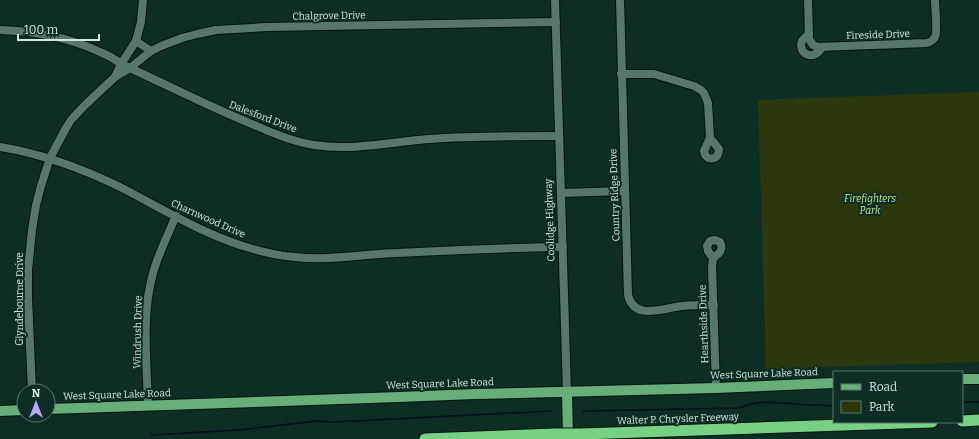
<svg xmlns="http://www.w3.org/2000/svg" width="979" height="439" font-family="Bitter,serif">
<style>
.green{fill:#2b380e}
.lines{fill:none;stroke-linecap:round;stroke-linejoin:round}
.stream{stroke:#001017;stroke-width:1.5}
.minor-casing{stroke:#00150f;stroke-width:10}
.major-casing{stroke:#00150f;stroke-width:12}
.highway-casing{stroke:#00150f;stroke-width:13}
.minor{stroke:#56786c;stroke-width:8}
.major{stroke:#69ad7b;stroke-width:10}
.highway{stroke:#76d185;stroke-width:11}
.highway-bridge-casing{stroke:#00150f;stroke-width:13;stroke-linecap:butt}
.highway-bridge{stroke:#76d185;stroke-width:11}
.labels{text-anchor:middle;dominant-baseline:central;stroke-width:4;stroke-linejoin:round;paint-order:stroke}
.street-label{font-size:10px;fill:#d3e5df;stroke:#0d2e25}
.park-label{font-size:10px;font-style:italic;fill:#c9e791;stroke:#0d2e25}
</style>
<rect width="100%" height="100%" fill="#0d2e25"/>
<polygon class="green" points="979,92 979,362 766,369 758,100"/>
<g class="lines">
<g class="stream">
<polyline points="962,402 979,402"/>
<path d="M583,411L739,408C759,399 773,403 794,404C807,405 821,405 834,406"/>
<polyline points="151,435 239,430 316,421 334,422 552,411"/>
</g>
<g class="minor-casing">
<g id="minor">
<polyline points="555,0 567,392"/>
<path d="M620,0L628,295C634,321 663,308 682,306C692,305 703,305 714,305"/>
<path d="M808,0L809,39L813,45L818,47L927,43C930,42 933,41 935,37C938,31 935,8 935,0"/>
<path d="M0,30C34,31 68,37 100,52C107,55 115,59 121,64C161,82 200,102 240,119C264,129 288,141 314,145C353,151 391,142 429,139C472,136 516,136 559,136"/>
<path d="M809,34C807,36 804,38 802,41C797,54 814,62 822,47"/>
<polyline points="136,41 151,51"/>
<path d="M621,74H654L694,86L701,90L704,93L708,103L710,138L704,151L705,155L708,158C715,160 719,156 719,149L710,138"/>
<polyline points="115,77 130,68 151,51 161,46 182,38 197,34 216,30 267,27 556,22"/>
<path d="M0,147C43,154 81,168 120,187C163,209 206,236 253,249C267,253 281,256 295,257C329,261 363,254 397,253C452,250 508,248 563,247"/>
<polyline points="561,193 625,191"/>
<path d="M713,258L708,251L707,246L710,241L715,240L720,242C724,250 719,254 713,258L712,267L716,388"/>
<polyline points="32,391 28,299 28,270 32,230 36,205 41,186 50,158 66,128 71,120 84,106 115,77 121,64 136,41 141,22 143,0"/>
<path d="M148,406C147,362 141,316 153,273C158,255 168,234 176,216"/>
</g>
</g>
<g class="major-casing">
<g id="major">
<polyline points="962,379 979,379"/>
<polyline points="567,392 568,439"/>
<polyline points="48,409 399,397 475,394 716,388 834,383"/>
<polyline points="0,411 24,410"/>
</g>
</g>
<g class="highway-casing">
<g id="highway">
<polyline points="962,421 979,420"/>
<polyline points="582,434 932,422"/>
<polyline points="425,439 555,434"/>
</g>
</g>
<use href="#minor" class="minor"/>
<use href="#major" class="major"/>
<use href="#highway" class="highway"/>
<g class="highway-bridge-casing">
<polyline id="highway-bridge" points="555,434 582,434"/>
</g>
<use href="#highway-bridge" class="highway-bridge"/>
</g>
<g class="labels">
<g class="street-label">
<text transform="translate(329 16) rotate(-1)">Chalgrove Drive</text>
<text transform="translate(878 35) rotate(-2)">Fireside Drive</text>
<text transform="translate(263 117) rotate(21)">Dalesford Drive</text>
<text transform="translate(615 195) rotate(-92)">Country Ridge Drive</text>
<text transform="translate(208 219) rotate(24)">Charnwood Drive</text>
<text transform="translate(550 220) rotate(-92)">Coolidge Highway</text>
<text transform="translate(20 299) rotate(-90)">Glyndebourne Drive</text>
<text transform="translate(704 324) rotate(-92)">Hearthside Drive</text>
<text transform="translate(138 332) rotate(-89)">Windrush Drive</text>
<text transform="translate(764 374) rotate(-2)">West Square Lake Road</text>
<text transform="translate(440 384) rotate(-2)">West Square Lake Road</text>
<text transform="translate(117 395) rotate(-2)">West Square Lake Road</text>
<text transform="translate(678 419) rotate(-2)">Walter P. Chrysler Freeway</text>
</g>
<g class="park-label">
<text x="870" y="199">Firefighters<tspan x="870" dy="12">Park</tspan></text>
</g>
</g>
<rect x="833" y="371" width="130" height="52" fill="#0d2e25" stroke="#5c776f"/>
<rect x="841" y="384" width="20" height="6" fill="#69ad7b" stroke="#5c776f"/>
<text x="869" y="391" font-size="12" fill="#d3e5df">Road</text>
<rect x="841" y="401" width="20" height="12" fill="#2b380e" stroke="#5c776f"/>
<text x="869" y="411" font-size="12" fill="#d3e5df">Park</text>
<g transform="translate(36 403)"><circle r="19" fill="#0d2e25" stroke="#5c776f"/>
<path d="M0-3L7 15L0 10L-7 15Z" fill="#b7abf8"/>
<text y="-6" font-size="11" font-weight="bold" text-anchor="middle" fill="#d3e5df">N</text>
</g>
<path d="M18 34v6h81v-6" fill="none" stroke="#d3e5df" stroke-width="2"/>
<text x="24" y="34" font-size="12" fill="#d3e5df" stroke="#0d2e25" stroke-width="3" paint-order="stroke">100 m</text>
</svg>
